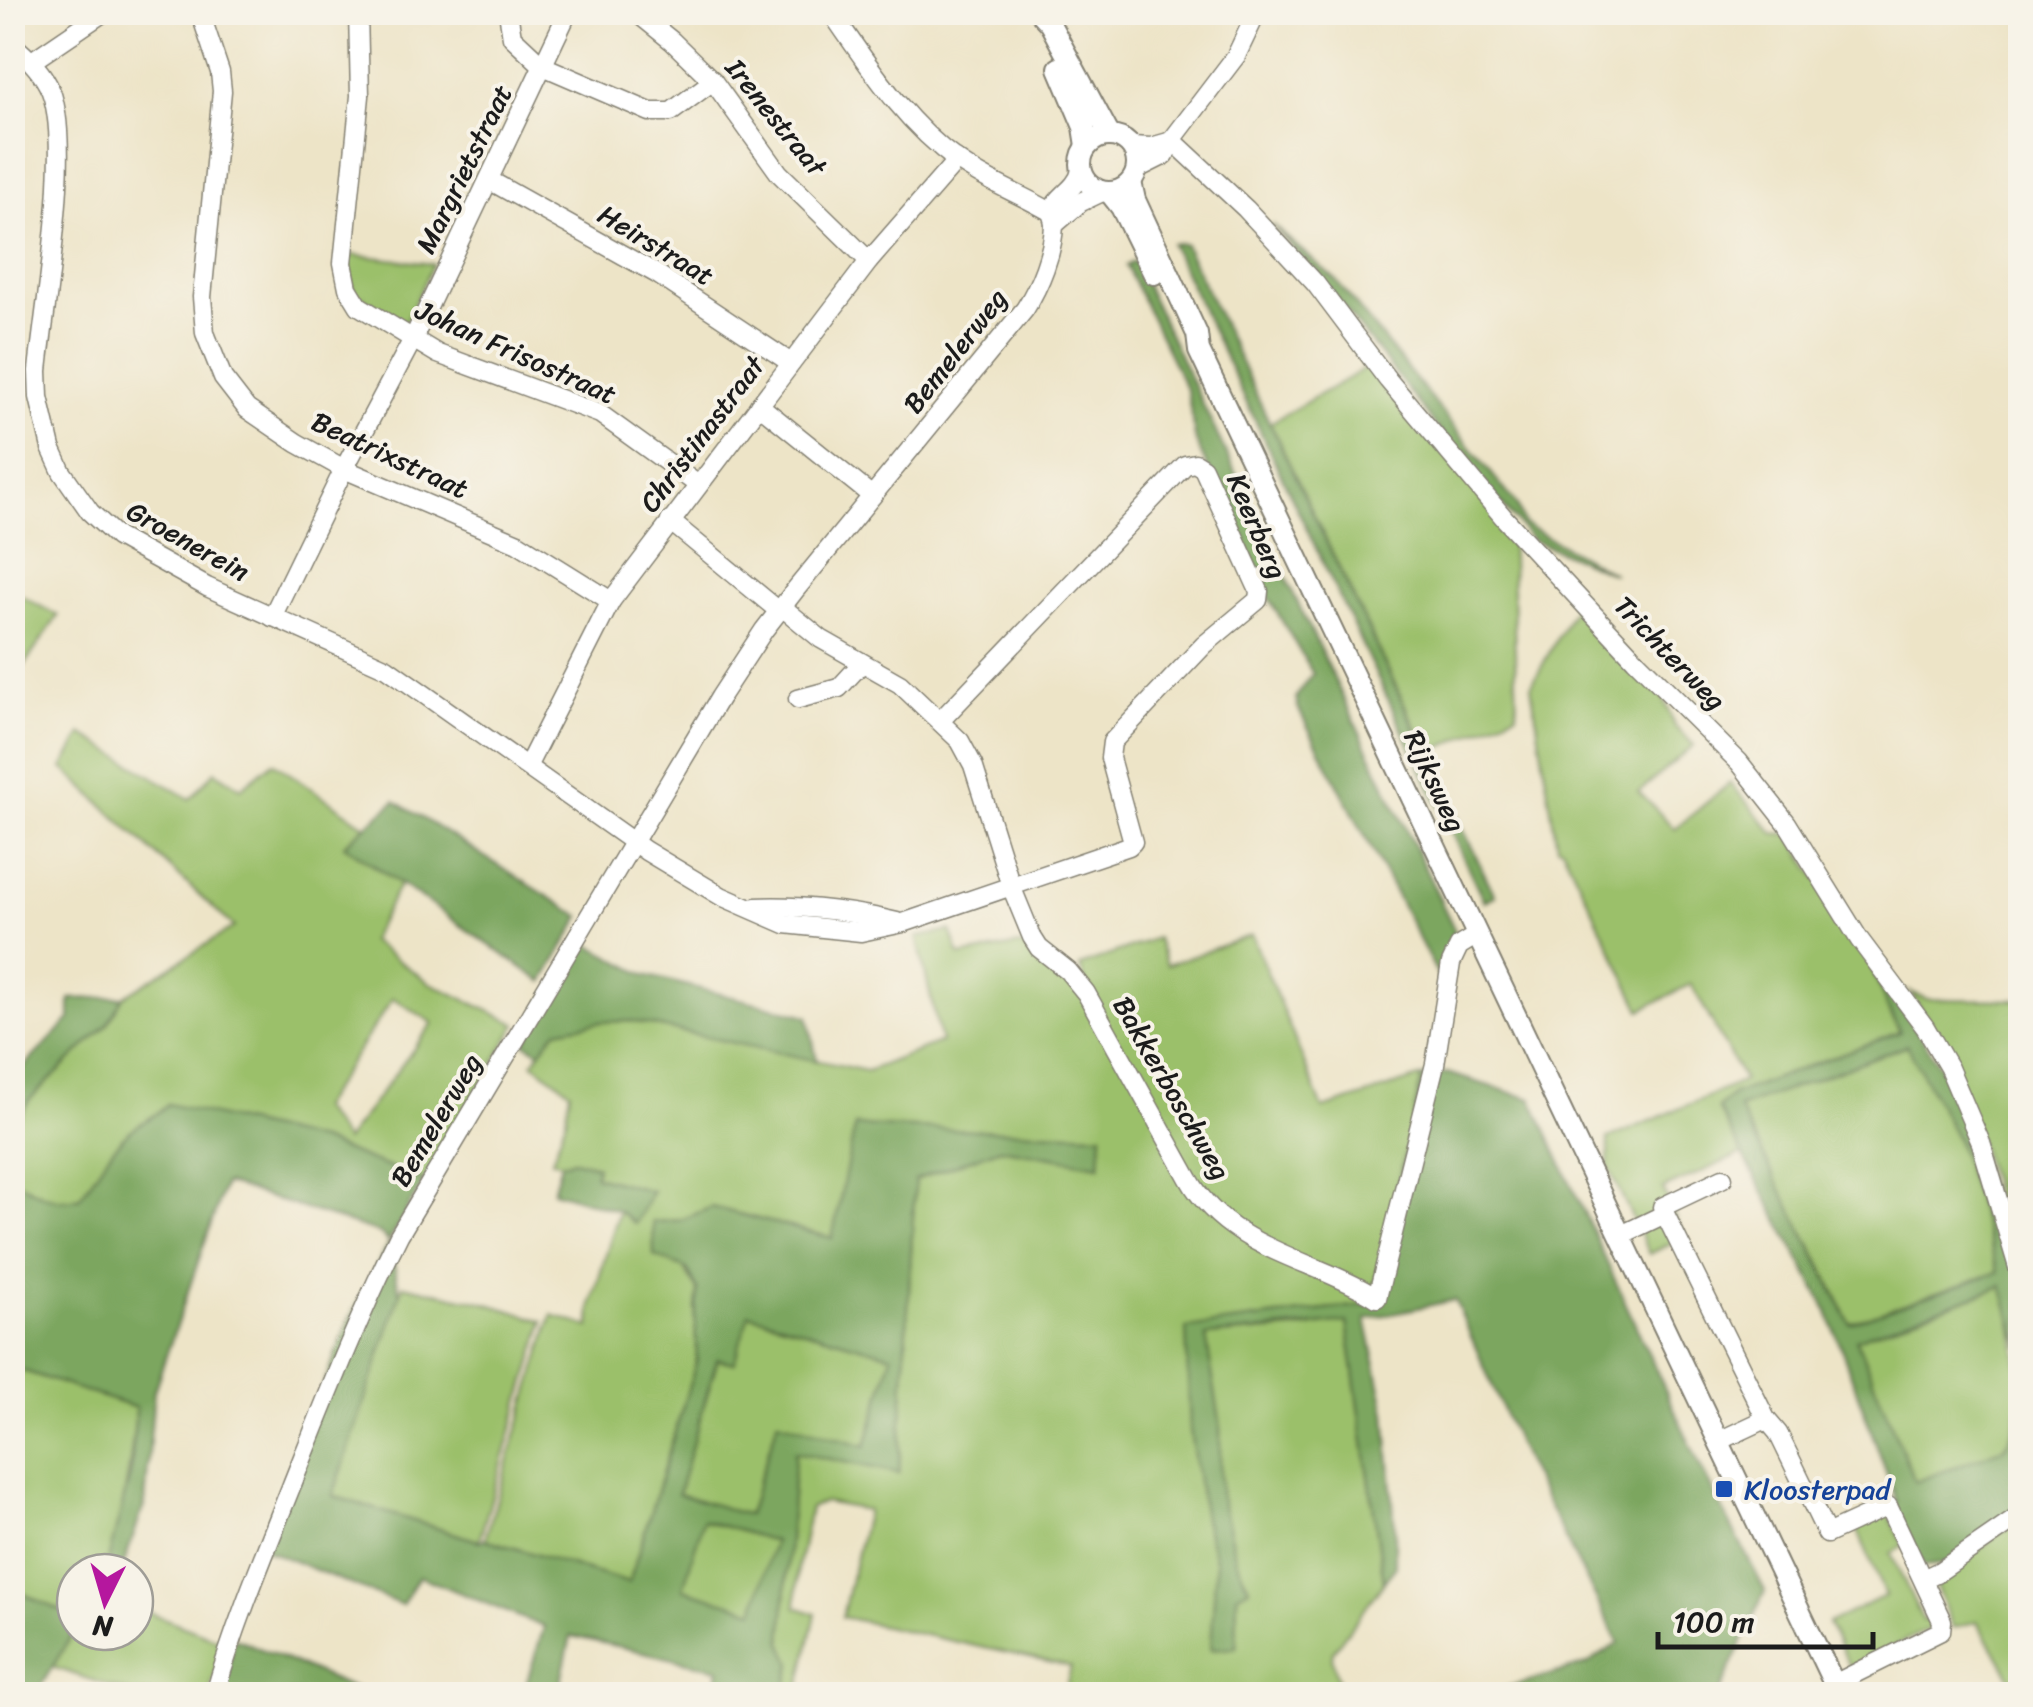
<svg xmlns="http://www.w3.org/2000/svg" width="2033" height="1707" font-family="Sriracha,sans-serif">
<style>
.green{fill:#9bc06a;stroke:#5c6e43;stroke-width:2.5;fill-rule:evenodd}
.forest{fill:#7ca65e;stroke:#4c613d;stroke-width:2.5;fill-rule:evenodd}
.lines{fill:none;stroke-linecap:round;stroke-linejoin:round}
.minor-casing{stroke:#848072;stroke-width:21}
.major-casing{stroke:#848072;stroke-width:24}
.minor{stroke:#fff;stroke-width:18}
.major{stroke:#fff;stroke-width:20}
.transit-dot{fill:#1a4fb4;stroke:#f7f3e8;stroke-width:4}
.labels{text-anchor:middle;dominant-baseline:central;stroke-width:8;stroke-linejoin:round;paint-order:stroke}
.street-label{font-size:28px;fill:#1c1c1c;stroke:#f7f3e8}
.transit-label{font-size:28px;fill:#164399;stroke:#f7f3e8;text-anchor:start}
</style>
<rect width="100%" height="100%" fill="#f7f3e8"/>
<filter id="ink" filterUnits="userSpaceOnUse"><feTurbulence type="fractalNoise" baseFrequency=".01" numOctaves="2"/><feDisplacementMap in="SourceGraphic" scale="20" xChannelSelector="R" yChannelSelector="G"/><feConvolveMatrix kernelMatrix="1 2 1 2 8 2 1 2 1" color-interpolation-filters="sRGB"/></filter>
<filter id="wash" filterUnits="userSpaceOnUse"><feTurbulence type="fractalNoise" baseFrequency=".0048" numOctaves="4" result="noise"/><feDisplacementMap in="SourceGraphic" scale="40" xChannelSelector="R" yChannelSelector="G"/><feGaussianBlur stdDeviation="2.25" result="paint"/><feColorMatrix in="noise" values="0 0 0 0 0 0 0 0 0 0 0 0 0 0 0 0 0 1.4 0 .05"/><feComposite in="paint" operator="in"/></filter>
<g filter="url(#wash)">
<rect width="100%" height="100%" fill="#ede4c7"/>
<g class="green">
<polygon points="346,254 433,264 404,325 353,291"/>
<polygon points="1371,365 1511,532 1517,713 1428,753 1270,423"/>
<polygon points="13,591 58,616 13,682 12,682"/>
<polygon points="1577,602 1663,696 1675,727 1694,745 1639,792 1675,829 1730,783 1774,833 1789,834 1870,960 1886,1005 1900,1032 1733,1094 1718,1108 1742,1154 1663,1189 1684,1238 1649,1254 1608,1166 1608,1139 1744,1081 1691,984 1641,1010 1562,847 1557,846 1531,686"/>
<path d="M82,734L190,799L215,771L241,788L273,762L366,826L344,845L400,884L370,941L430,983L517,1024L424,1181L320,1141L156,1117C117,1136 104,1163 80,1197C58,1206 31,1191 13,1178L12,1128L29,1100L107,1025L123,997L234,927L63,768ZM393,998L433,1023L345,1141L320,1108Z"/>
<path d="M951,931L960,956L1020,945L1086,985L1080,966L1156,938L1167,965L1252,935L1323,1109L1422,1077L1371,1304L1187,1328L1204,1519L1216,1563L1212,1649L1236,1646L1237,1594L1249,1587L1236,1560L1220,1494V1421L1205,1336L1296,1329L1347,1321L1384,1582L1333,1651L1332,1659L1338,1679L1323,1694H1064L1071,1667L842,1617L867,1510L824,1502L810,1508L798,1568L796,1607L816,1614L799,1691L812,1694H785L792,1665L782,1643L795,1452L899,1473L915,1180L1000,1148L1100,1165L1102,1135L856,1126L833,1238L712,1207L681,1220L653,1222L698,1290L695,1317L697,1360L629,1583L485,1539L552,1315L590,1327L591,1305L619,1211L652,1191L594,1176L597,1166L574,1160L561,1163L552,1160L566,1119L570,1091L533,1063C539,1054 544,1042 551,1035C563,1021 614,1021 632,1021L867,1071L941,1042L917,937Z"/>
<polygon points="1910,992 1927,999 2020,1000 2020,1269 1950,1055"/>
<path d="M1908,1045L1957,1139L1999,1272L1849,1323C1818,1248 1770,1182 1739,1108Z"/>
<polygon points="403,1285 482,1302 544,1321 479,1541 333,1496"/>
<path d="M2003,1286C2014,1324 2033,1420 2002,1449C1988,1459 1935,1475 1915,1482L1856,1339Z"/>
<polygon points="748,1314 892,1355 866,1446 778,1421 748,1515 677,1494 718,1359 734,1363"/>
<path d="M18,1369L136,1408C131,1465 123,1518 105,1572H75V1617L13,1589L12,1387Z"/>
<polygon points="1887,1511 1904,1546 1891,1553 1923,1621 1934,1617 1934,1626 1850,1668 1828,1623 1885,1596 1856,1526"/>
<polygon points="2020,1519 2020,1693 1977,1621 1953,1628 1935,1584 1938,1577"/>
<polygon points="703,1520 774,1541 754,1611 682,1589"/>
<polygon points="135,1607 225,1642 209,1694 133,1694 52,1667 75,1630 135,1632"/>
</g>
<g class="forest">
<polygon points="1271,224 1335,279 1517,505 1524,524 1614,574 1532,540 1446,439 1326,285"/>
<polygon points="1178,243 1185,245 1495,896 1484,901 1171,244"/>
<polygon points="1134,261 1455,931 1442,983 1298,708 1296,697 1313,674 1264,590 1196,442 1187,391 1126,266"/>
<polygon points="395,801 581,917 543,982 344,845"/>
<polygon points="586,943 645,975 808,1016 817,1061 632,1021 601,1022 557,1030 540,1052 525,1043"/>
<path d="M1870,960L1953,1085L2020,1279V1347L2002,1286L1856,1339L1915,1482L2004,1448L2020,1421V1515L1945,1564L1924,1566L1893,1504L1897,1502L1828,1312L1718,1108L1733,1094L1900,1032L1886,1005ZM1907,1045L1957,1139L1998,1272L1850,1323L1739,1108Z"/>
<polygon points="123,997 107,1025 29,1100 13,1128 13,1078 70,1019 70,999"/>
<polygon points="1447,1073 1532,1099 1702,1470 1765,1591 1719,1694 1512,1694 1508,1687 1587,1664 1619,1643 1524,1459 1455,1300 1366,1319 1386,1412 1395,1529 1395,1567 1384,1582 1347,1322 1206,1336 1220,1421 1220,1494 1236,1560 1249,1588 1237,1595 1236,1647 1211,1649 1216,1563 1204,1519 1190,1431 1186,1328 1371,1304 1422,1077"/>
<path d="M168,1104L320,1141L424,1181L389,1241L400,1294L333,1496L478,1541L485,1539L629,1583L697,1360L695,1317L698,1290L687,1269L654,1256L653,1222L681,1220L712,1207L832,1238L855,1126L1102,1134L1100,1165L1000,1148L915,1180L899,1473L795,1452L782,1643L792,1664L785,1694H714L719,1669L571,1636L558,1694H523L544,1627L419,1576L402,1605L259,1547L351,1316L389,1242L379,1233L225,1183L154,1391L145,1503L121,1572H105L131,1471L136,1408L18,1369L13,1387V1178C31,1191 58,1206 80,1197C95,1176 109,1149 129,1132C142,1121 156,1117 168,1104ZM749,1314L892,1355L866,1446L778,1421L748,1515L678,1494L717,1359L734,1363ZM703,1520L774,1541L754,1610L683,1589Z"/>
<polygon points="574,1160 597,1166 595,1176 652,1191 635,1224 619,1211 553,1191 561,1163"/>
<polygon points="12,1589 75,1617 75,1630 36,1694 13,1694"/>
<polygon points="235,1638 367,1694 222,1694"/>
</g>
</g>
<g filter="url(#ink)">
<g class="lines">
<g class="minor-casing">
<g id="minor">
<polyline points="200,12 220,72 222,91 202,297 205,333 223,378 247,409 297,443 344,469 518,543 611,601"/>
<polyline points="358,12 360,96 343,263 348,288 359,306 413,339 438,354 600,414 697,484"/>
<polyline points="508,12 512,37 543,66 650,112 671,112 713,81"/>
<polyline points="636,12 672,41 713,81 779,173 869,261"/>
<path d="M831,12C869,66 904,122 958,161C990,184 1028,197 1061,218"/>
<path d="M12,44C26,56 39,68 48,85C75,135 44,308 38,371L39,397L51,448L62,472L90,512L117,537L207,587L387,668L646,851L721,896L785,924L861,932L903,923L1129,846L1133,842L1110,758L1112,742L1204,645L1258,600L1259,591L1203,468L1195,463L1185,465L941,720"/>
<polyline points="32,61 104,12"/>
<polyline points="1172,140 1246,209 1315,283 1388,380 1505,519 1635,659 1739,762 1787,823 1859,939 1925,1027 1949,1068 1981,1143 2020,1274"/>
<polyline points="1131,146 1151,147 1172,141"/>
<polyline points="1137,169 1165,155 1172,140 1236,56 1257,12"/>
<polyline points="489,180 657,274 791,363"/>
<polyline points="1054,225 1081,202 1102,192"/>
<polyline points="759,405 872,496"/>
<polyline points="670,521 779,611"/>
<path d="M782,607L821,639L900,684L960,741L973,765L1011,886L1032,937L1039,948L1068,971L1086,993L1189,1179C1229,1250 1313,1258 1377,1298L1435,1064L1451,963L1459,946L1477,935"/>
<polyline points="272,617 344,469 413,339 568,12"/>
<polyline points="798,699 839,688 862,663"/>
<polyline points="528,765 611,601 869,261 957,160"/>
<path d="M755,907C802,905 850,911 897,922"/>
<polyline points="1665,1214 1662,1207 1723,1178"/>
<polyline points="1621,1235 1665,1214 1766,1419 1778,1433 1827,1534 1888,1506 1942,1621 1941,1631 1834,1684"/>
<polyline points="1719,1441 1766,1419"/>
<polyline points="1923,1579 1940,1571 2014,1520"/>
<path d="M215,1694C235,1624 264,1555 291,1487C325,1402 358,1317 399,1235L720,697L764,630L796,589L1025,309C1040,285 1053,253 1054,225C1054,216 1050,218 1053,209C1058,195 1076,190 1081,171"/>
</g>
</g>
<g class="major-casing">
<g id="major">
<polyline points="1039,12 1050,24 1110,136"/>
<polyline points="1059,68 1084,127 1087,146"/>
<circle cx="1109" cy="164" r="28"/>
<polyline points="1131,182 1135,200 1197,334 1199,351 1839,1694"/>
<polyline points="1110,193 1121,207 1154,274"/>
</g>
</g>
<use href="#minor" class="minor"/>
<use href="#major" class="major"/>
</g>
</g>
<rect class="transit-dot" x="1714" y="1479" width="20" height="20" rx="5"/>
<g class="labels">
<g class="street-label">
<text transform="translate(776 117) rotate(51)">Irenestraat</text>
<text transform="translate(464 169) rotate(-64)">Margrietstraat</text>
<text transform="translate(656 245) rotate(31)">Heirstraat</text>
<text transform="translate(955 351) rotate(-52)">Bemelerweg</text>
<text transform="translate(516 352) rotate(24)">Johan Frisostraat</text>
<text transform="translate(702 434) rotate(-53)">Christinastraat</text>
<text transform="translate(390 455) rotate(25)">Beatrixstraat</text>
<text transform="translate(1257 526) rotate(67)">Keerberg</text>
<text transform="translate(188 541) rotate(29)">Groenerein</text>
<text transform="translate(1670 653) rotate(46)">Trichterweg</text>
<text transform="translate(1435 781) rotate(65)">Rijksweg</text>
<text transform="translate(1172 1088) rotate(60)">Bakkerboschweg</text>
<text transform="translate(436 1120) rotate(-59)">Bemelerweg</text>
</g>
<g class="transit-label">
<text x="1744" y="1489">Kloosterpad</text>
</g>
</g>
<rect width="2033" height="1707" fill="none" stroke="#f7f3e8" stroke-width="50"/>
<g transform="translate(105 1602) rotate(185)"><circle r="48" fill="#f7f3e8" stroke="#9f9d96" stroke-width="2.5"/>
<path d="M0-8L18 38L0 25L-18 38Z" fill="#b5179e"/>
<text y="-15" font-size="28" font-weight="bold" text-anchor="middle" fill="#1c1c1c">N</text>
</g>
<path d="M1658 1632v15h215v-15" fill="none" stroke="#1c1c1c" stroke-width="5"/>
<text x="1673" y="1632" font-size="30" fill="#1c1c1c" stroke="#f7f3e8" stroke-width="8" paint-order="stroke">100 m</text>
</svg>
